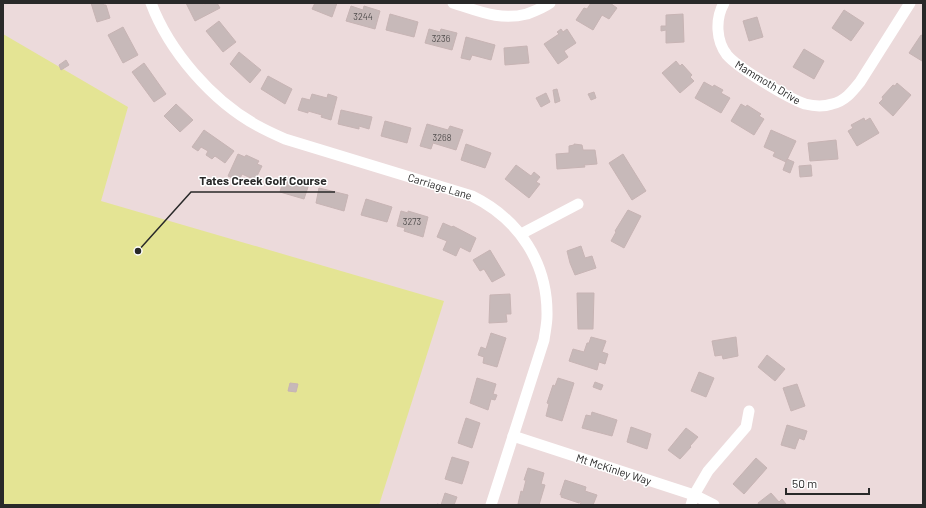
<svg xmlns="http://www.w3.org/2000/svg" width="926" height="508" font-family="Barlow,sans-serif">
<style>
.green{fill:#e4e494}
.building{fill:#c7b9b9;stroke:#c7b4b4}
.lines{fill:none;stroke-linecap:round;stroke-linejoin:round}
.street{stroke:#fff;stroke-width:11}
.labels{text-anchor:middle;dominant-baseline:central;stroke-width:3;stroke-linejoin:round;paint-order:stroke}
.number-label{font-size:9px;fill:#504d4d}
.street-label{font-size:11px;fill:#292929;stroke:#fff}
.leader{fill:none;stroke:#292929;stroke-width:1.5}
.callout-dot{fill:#292929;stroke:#fff;stroke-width:1.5}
.callout-label{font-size:12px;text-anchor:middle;font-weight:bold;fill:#292929;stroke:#fff;stroke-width:3;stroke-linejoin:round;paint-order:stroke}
</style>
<rect width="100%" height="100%" fill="#ecdadb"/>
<polygon class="green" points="3,34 128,107 101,201 444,301 379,505 3,505"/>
<g class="building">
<polygon points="91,3 103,3 104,5 106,5 110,18 97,22"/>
<polygon points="186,3 202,3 203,5 207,3 217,3 220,8 195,21"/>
<polygon points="315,3 337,3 332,17 312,9"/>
<polygon points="591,3 610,3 617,8 609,19 602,15 593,30 576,20 584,8 587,9"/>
<polygon points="351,6 363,10 364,6 380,11 375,29 346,21"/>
<polygon points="844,10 864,23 851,41 832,28"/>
<polygon points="390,14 418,22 414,37 386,30"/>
<polygon points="683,14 684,42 666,43 666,30 661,31 661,26 666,26 666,15"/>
<polygon points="757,17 763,37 749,41 743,21"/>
<polygon points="219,21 236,42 223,52 206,31"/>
<polygon points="123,27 138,55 123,63 108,35"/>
<polygon points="429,29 440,32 441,29 457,33 452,50 425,43"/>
<polygon points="561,29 563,32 567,29 576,43 564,51 568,57 558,64 544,44 559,34 557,32"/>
<polygon points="921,35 923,36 922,61 909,53"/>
<polygon points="466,37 495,45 491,60 472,55 470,60 461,58"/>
<polygon points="527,46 529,63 505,65 504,48"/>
<polygon points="804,49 824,61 814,79 793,67"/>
<polygon points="239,52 261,70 250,83 230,64"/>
<polygon points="66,60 69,65 61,70 59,65"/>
<polygon points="676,61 680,66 682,64 692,75 690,77 694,81 680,93 662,73"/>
<polygon points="144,63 166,94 154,102 132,72"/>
<polygon points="268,76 292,89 285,104 261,89"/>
<polygon points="704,82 713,87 714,85 723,90 721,93 730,98 721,113 695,98"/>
<polygon points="897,83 911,95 893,116 879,103 883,99 882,97 893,85 895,86"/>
<polygon points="557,89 560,101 555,103 553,90"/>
<polygon points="594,92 596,98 591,100 588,94"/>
<polygon points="546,93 550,102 541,107 536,98"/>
<polygon points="312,94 327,98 328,94 337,97 331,120 321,117 322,115 308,111 308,113 298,110 302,98 310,100"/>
<polygon points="176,104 193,120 180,132 164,116"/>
<polygon points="741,104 746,107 747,105 761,114 759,116 764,119 754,135 731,121"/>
<polygon points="341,110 372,117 369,129 359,126 359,129 338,124"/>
<polygon points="864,118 865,121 870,118 879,133 857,146 848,131 853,128 851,125"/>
<polygon points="385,121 411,128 407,143 381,136"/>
<polygon points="427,124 448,130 450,126 463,130 456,150 433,143 431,149 420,146"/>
<polygon points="204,130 234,151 225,163 215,156 212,159 206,155 208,151 201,147 198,151 192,147"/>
<polygon points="771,130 796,141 786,162 773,156 775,152 764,147"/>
<polygon points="836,140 838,159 810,161 808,143"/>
<polygon points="466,144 491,153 485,168 461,160"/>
<polygon points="574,144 582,145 583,150 595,150 597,164 584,165 585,167 557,169 556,154 569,153 569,146 574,145"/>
<polygon points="238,154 245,157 246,155 259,161 257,164 262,166 255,180 242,174 239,181 228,176"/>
<polygon points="623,154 646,191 632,200 609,163"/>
<polygon points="787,159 794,162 790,173 783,170"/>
<polygon points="516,165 531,176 534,172 540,177 536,182 540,184 529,198 505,179"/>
<polygon points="811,165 812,176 800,177 799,166"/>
<polygon points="284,177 301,181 309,184 304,199 280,192"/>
<polygon points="319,188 348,195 344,211 316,203"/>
<polygon points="366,199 392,207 387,222 361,215"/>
<polygon points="628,210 641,216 624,248 611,241 616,232 615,231"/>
<polygon points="401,211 408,213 408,211 428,217 423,237 404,231 405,228 397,226"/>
<polygon points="443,223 452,227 453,226 476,238 470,252 460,247 456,256 443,250 447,241 437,237"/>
<polygon points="581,246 585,258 592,256 596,268 575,275 570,263 567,251"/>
<polygon points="490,250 505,275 492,282 484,269 480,271 473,260"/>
<polygon points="577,293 594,293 593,329 578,329"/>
<polygon points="510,294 511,314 506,314 507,322 489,323 490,295"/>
<polygon points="491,333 506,338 497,367 483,363 484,357 478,355 481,347 486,349"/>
<polygon points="591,337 606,341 602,352 608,354 605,364 599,362 597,370 569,361 573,349 584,352 587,343 589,343"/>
<polygon points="736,337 738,356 723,359 722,355 715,356 712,341"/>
<polygon points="767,355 785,369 775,381 758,367"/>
<polygon points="699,372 714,378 706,397 691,391"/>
<polygon points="477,378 496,384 493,394 497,395 495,400 491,399 488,410 470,403"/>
<polygon points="558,378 574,383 562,421 546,416 549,404 547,403 553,385 555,386"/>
<polygon points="595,382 603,385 601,390 593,387"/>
<polygon points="290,383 298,384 296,392 288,391"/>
<polygon points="797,384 805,406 791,411 783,388"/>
<polygon points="592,412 617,420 612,436 582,428 586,415 591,416"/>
<polygon points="466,418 480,423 472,448 458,443"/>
<polygon points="787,425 807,431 804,440 799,438 795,449 781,445"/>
<polygon points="631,427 651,434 647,449 627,442"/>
<polygon points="686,428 698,437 690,446 691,447 680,459 668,450"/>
<polygon points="452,457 469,462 462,484 445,479"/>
<polygon points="756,458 767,468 744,494 733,484"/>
<polygon points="528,468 544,473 541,484 545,485 539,505 518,504 521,491 523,492 526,480 524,480"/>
<polygon points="565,480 586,487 585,491 597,495 593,505 585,505 580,504 581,502 580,501 579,503 561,497 562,495 560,495"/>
<polygon points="445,493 457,497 454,505 437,505 437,504 441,505"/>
<polygon points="771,493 779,502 782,499 786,504 759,505 758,503"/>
</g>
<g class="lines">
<g class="street">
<path d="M151,3C169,51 212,101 258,126C267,131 276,135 285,139L472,196C519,219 548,263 547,316C547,324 545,332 544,340L491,505"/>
<path d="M453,3C479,11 499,21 527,14C535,11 543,8 550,3"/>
<path d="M724,3C715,19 716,41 727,55C738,68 788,98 805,104C813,106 823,107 832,104C845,101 852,92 860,82L910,3"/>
<polyline points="521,234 578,204"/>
<polyline points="513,436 694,495 714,505"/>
<polyline points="691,505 694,495 708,471 746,427 749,411"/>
</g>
</g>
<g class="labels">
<g class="number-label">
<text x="363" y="16">3244</text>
<text x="441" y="38">3236</text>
<text x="442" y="137">3268</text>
<text x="412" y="221">3273</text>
</g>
<g class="street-label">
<text transform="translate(768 82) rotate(31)">Mammoth Drive</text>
<text transform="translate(440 186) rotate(17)">Carriage Lane</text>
<text transform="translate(614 469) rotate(18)">Mt McKinley Way</text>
</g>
</g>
<path class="leader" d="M138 251L191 192H335"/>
<circle class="callout-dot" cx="138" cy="251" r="4"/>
<g class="callout-label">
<text x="263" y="185">Tates Creek Golf Course</text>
</g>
<rect width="926" height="508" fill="none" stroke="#292929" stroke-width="8"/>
<path d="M786 488v6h83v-6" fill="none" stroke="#292929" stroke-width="2"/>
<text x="792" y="488" font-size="12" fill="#292929" stroke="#ffffff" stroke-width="3" paint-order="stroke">50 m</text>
</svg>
